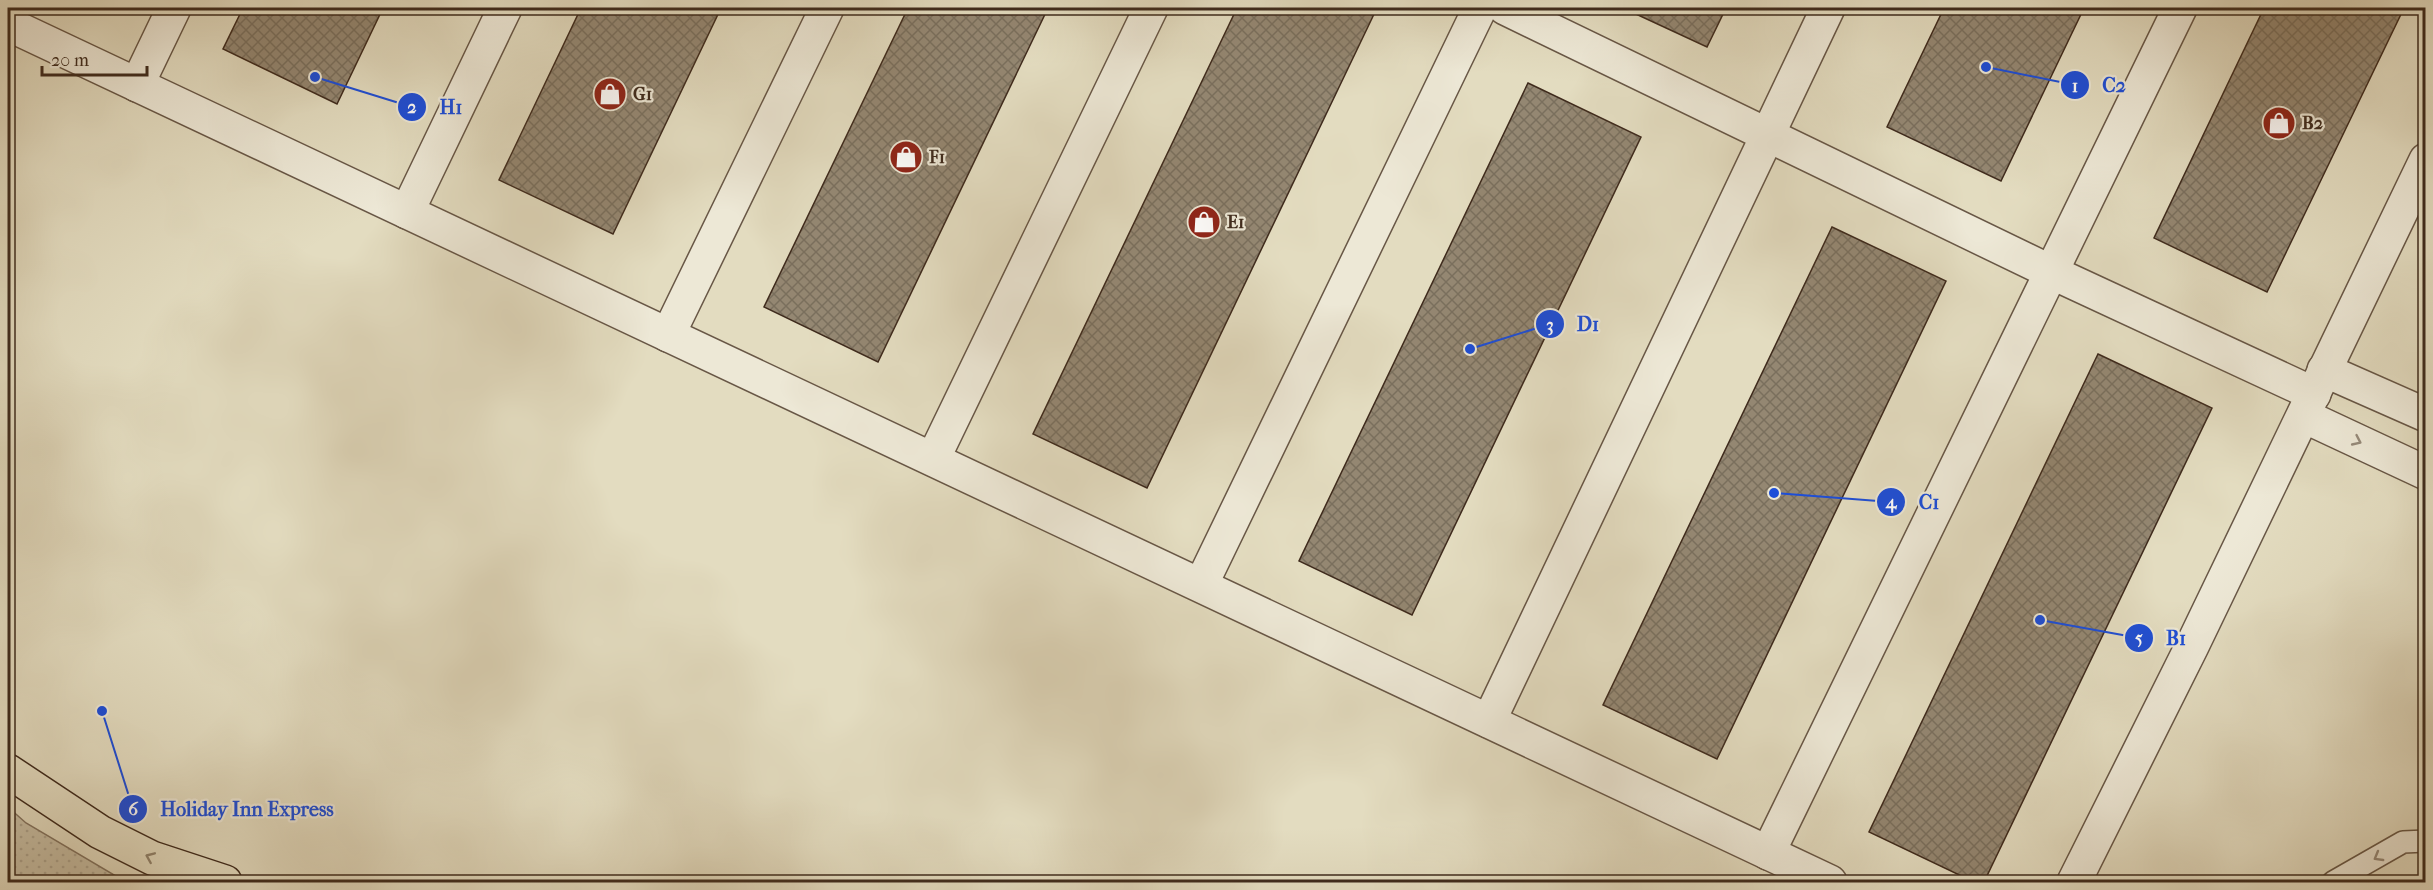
<svg xmlns="http://www.w3.org/2000/svg" width="2433" height="890" font-family="'IM FELL French Canon',serif">
<style>
.grass{fill:url(#grass-dots);stroke:#837460;stroke-width:1.5}
.building{fill:url(#building-cross-hatch);stroke:#3f2b1d;stroke-width:1.5}
.lines{fill:none;stroke-linecap:round;stroke-linejoin:round}
.service-casing{stroke:#685746;stroke-width:24}
.minor-casing{stroke:#685746;stroke-width:36}
.trunk-casing{stroke:#3f2b1d;stroke-width:36}
.service{stroke:#ede8d6;stroke-width:21}
.minor{stroke:#ede8d6;stroke-width:33}
.trunk{stroke:#e3dcc0;stroke-width:33}
.oneway{stroke:#968a7a}
.oneway2{stroke:#91846e}
.labels{text-anchor:middle;dominant-baseline:central;stroke-width:4.5;stroke-linejoin:round;paint-order:stroke}
.poi-label{font-size:18px;font-weight:bold;fill:#3f2b1d;stroke:#ede8d6;text-anchor:start}
.leader{fill:none;stroke:#1d4ed8;stroke-width:2}
.callout-dot{fill:#1d4ed8;stroke:#ede8d6;stroke-width:2}
.mark-label{font-size:18px;text-anchor:middle;font-weight:bold;fill:#fff}
.callout-label{font-size:20px;text-anchor:middle;font-weight:bold;fill:#1d4ed8;stroke:#ede8d6;stroke-width:4.5;stroke-linejoin:round;paint-order:stroke}
</style>
<defs>
<pattern id="grass-dots" width="8" height="8" patternUnits="userSpaceOnUse" patternTransform="scale(1.5)"><rect width="8" height="8" fill="#c7bea4"/><path d="M2 2h.1M6 6h.1" fill="none" stroke="#aca38d" stroke-width="1.8" stroke-linecap="round"/></pattern>
<pattern id="building-cross-hatch" width="8" height="8" patternUnits="userSpaceOnUse" patternTransform="scale(1.5)"><rect width="8" height="8" fill="#948772"/><path d="M0 0l8 8M0 8l8-8" fill="none" stroke="#7a6f5d"/></pattern>
</defs>
<rect width="100%" height="100%" fill="#e3dcc0"/>
<filter id="stains"><feTurbulence type="fractalNoise" baseFrequency=".00333" numOctaves="4"/><feColorMatrix values="0 0 0 0 .2 0 0 0 0 .09 0 0 0 0 .02 0 0 0 .5 -.17"/></filter>
<radialGradient id="worn" r=".72"><stop offset=".6" stop-color="#630" stop-opacity="0"/><stop offset="1" stop-color="#630" stop-opacity=".3"/></radialGradient>
<polygon class="grass" points="8,807 26,823 126,882 8,882"/>
<g class="building">
<polygon points="243,8 383,8 337,104 223,49"/>
<polygon points="581,8 721,8 613,234 499,180"/>
<polygon points="908,8 1048,8 878,362 764,307"/>
<polygon points="1237,8 1371,8 1376,10 1147,488 1033,434"/>
<polygon points="1623,8 1726,8 1707,47"/>
<polygon points="1944,8 2084,8 2001,181 1887,127"/>
<polygon points="2264,8 2404,8 2267,292 2154,238"/>
<polygon points="1528,83 1641,137 1412,615 1299,561"/>
<polygon points="1832,227 1946,281 1717,759 1603,705"/>
<polygon points="2098,354 2212,408 1984,882 1974,882 1869,832"/>
</g>
<g class="lines">
<g class="service-casing">
<polyline id="service" points="2333,882 2403,842 2426,841"/>
</g>
<g class="minor-casing">
<g id="minor">
<polyline points="1505,8 2051,272 2314,394"/>
<polyline points="8,24 1830,882"/>
<polyline points="137,85 174,8"/>
<polyline points="407,212 505,8"/>
<polyline points="668,335 827,8"/>
<polyline points="2324,370 2426,415"/>
<polyline points="2304,416 2426,473"/>
<polyline points="933,459 1151,8"/>
<polyline points="1201,585 1480,8"/>
<polyline points="1489,721 1828,8"/>
<polyline points="1768,853 2180,8"/>
<polyline points="2074,882 2192,646 2426,160"/>
</g>
</g>
<g class="trunk-casing">
<polyline id="trunk" points="8,771 100,832 152,858 225,882"/>
</g>
<use href="#service" class="service"/>
<use href="#minor" class="minor"/>
<use href="#trunk" class="trunk"/>
</g>
<defs><path id="oneway-chevron" d="M-2-3.5L2.5 0L-2 3.5" fill="none" stroke-width="1.6" stroke-linecap="round" stroke-linejoin="round" transform="scale(1.5)"/></defs>
<g class="oneway">
<use href="#oneway-chevron" transform="translate(2357 441) rotate(25)"/>
<use href="#oneway-chevron" transform="translate(2378 857) rotate(150)"/>
</g>
<use class="oneway2" href="#oneway-chevron" transform="translate(150 857) rotate(-157)"/>
<defs>
<g id="shop-disc" transform="scale(1.725)"><circle r="9.5" fill="#8f2418" stroke="#ede8d6"/><path d="M-5-2.5h2.3a2.7 3.5 0 0 1 5.4 0H5L5.5 6h-11ZM-1.5-2.5h3a1.5 2.3 0 0 0-3 0Z" fill="#fff"/></g>
</defs>
<g fill-rule="evenodd">
<use href="#shop-disc" x="610" y="94"/>
<use href="#shop-disc" x="2279" y="123"/>
<use href="#shop-disc" x="906" y="157"/>
<use href="#shop-disc" x="1204" y="222"/>
</g>
<g class="labels">
<g class="poi-label">
<text x="633" y="94">G1</text>
<text x="2302" y="123">B2</text>
<text x="929" y="157">F1</text>
<text x="1227" y="222">E1</text>
</g>
</g>
<path class="leader" d="M1986 67L2075 85M315 77L412 107M1470 349L1550 324M1774 493L1891 502M2040 620L2139 638M102 711L133 809"/>
<g class="callout-dot">
<circle cx="1986" cy="67" r="6"/>
<circle cx="315" cy="77" r="6"/>
<circle cx="1470" cy="349" r="6"/>
<circle cx="1774" cy="493" r="6"/>
<circle cx="2040" cy="620" r="6"/>
<circle cx="102" cy="711" r="6"/>
<circle cx="2075" cy="85" r="15"/>
<circle cx="412" cy="107" r="15"/>
<circle cx="1550" cy="324" r="15"/>
<circle cx="1891" cy="502" r="15"/>
<circle cx="2139" cy="638" r="15"/>
<circle cx="133" cy="809" r="15"/>
</g>
<g class="mark-label">
<text x="2075" y="92">1</text>
<text x="412" y="113">2</text>
<text x="1550" y="331">3</text>
<text x="1891" y="508">4</text>
<text x="2139" y="644">5</text>
<text x="133" y="815">6</text>
</g>
<g class="callout-label">
<text x="2114" y="92">C2</text>
<text x="451" y="114">H1</text>
<text x="1588" y="331">D1</text>
<text x="1929" y="509">C1</text>
<text x="2176" y="645">B1</text>
<text x="247" y="816">Holiday Inn Express</text>
</g>
<rect width="2433" height="890" fill="none" stroke="#e3dcc0" stroke-width="30"/>
<rect x="9" y="9" width="2415" height="872" fill="none" stroke="#3f2b1d" stroke-width="3"/>
<rect x="15" y="15" width="2403" height="860" fill="none" stroke="#3f2b1d" stroke-width="1.5"/>
<path d="M42 66v9h105v-9" fill="none" stroke="#3f2b1d" stroke-width="3"/>
<text x="51" y="66" font-size="18" fill="#3f2b1d" stroke="#ede8d6" stroke-width="4.5" paint-order="stroke">20 m</text>
<rect width="100%" height="100%" filter="url(#stains)"/>
<rect width="100%" height="100%" fill="url(#worn)"/>
</svg>
